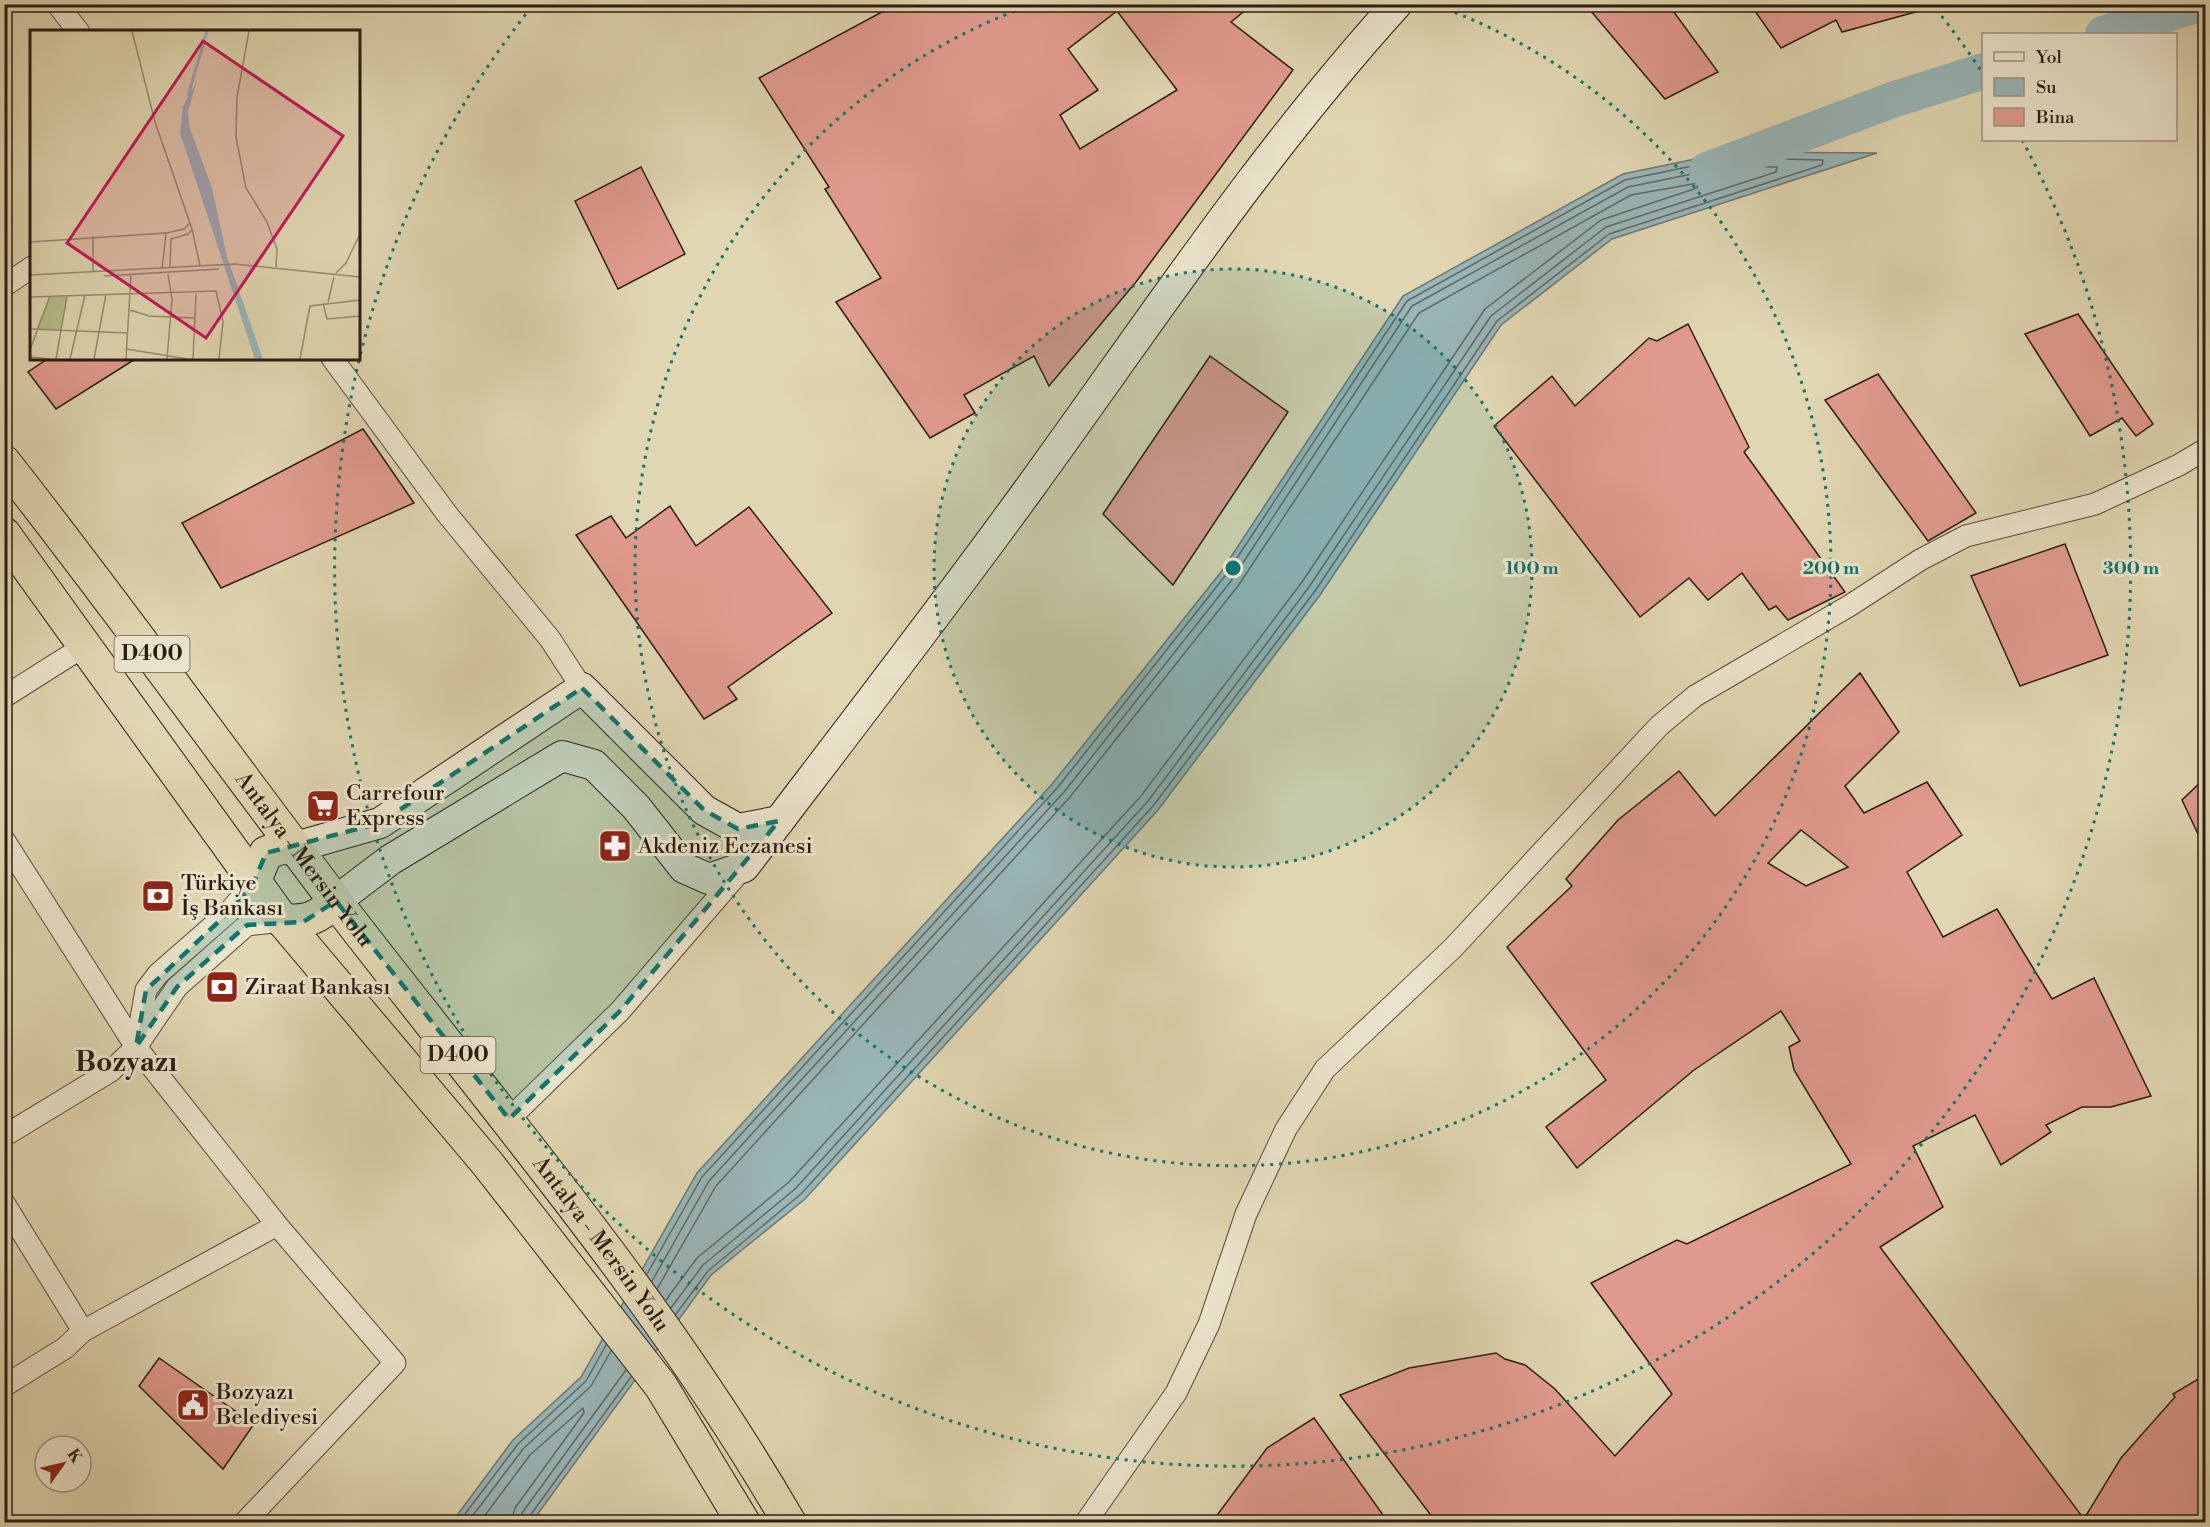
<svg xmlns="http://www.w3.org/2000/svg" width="2210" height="1527" font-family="'Libre Bodoni',serif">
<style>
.water{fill:#99b6b8;stroke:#6d7876;stroke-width:1.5}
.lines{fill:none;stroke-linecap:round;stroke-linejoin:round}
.shore{stroke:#626966;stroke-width:1.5}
.river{stroke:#99b6b8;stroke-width:36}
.building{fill:#e19b8e;stroke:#2c1c14;stroke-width:1.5;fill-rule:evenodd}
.street-casing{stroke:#594a3b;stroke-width:23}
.secondary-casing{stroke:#2c1c14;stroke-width:32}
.highway-casing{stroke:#2c1c14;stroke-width:35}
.street{stroke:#ebe4cc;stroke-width:21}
.secondary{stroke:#ebe4cc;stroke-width:30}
.highway{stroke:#e0d6b1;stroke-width:33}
.marked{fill:#0f766e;fill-opacity:0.2;stroke:#0f766e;stroke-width:4.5;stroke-dasharray:12 8;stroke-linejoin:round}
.ring{fill:none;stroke:#0f766e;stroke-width:3;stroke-dasharray:3 6}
.labels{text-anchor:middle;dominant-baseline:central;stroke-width:6;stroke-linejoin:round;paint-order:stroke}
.shield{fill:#ebe4cc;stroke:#65584b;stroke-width:1.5}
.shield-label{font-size:21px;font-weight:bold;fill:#2c1c14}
.poi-label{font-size:22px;fill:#2c1c14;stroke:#ebe4cc;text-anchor:start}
.street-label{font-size:22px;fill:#2c1c14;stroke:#ebe4cc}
.district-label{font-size:28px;font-weight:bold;fill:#2c1c14;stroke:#ebe4cc}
.inset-river{fill:none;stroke:#99b6b8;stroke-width:3}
.inset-road{fill:none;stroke:#988c72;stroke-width:1.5}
.view{fill:#c2185b;fill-opacity:0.15;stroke:#c2185b;stroke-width:3}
.inset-edge{fill:none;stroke:#2c1c14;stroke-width:3}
.centre{fill:#0f766e;stroke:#ebe4cc;stroke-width:3}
.ring-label{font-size:18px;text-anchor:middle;font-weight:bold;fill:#0f766e;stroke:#ebe4cc;stroke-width:6;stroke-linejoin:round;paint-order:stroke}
</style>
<rect width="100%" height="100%" fill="#e0d6b1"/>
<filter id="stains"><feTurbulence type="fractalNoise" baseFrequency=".00333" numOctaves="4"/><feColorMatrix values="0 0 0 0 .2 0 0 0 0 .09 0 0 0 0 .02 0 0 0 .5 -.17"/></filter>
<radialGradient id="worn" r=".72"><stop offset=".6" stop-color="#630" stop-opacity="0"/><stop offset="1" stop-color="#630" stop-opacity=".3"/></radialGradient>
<polygon class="water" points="1729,152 1877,153 1612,239 1501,325 1320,595 1158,810 805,1199 711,1275 532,1522 452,1522 513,1440 581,1377 697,1173 1053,783 1221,572 1403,296 1623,174"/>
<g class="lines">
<g class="shore">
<polyline points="647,1274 702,1177 1058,787 1225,576 1407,301 1625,180 1730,158 1823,160 1822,165 1609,234 1497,321 1315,591 1153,806 801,1194 708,1271 676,1314"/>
<polyline points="652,1281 709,1181 1064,792 1231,581 1412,306 1628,187 1731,166 1777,167 1776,172 1606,227 1491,316 1309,587 1148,801 795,1189 703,1265 671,1308"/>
<polyline points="657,1289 716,1186 1070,797 1238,586 1419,313 1631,195 1698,183 1697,188 1601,220 1485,309 1302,582 1141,796 789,1182 697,1258 666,1300"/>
<polyline points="459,1522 518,1444 586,1381 606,1345"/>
<polyline points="468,1522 523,1449 591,1386 611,1351"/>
<polyline points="480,1522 530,1455 583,1408 584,1413 515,1508 511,1522"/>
<polyline points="520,1522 522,1513 626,1370"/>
<polyline points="527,1522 529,1517 631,1377"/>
</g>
<g class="river">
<polyline points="2103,34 2199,4"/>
<polyline points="1707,170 1892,100 1984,71"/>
</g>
</g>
<g class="building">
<path d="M876,4H1253L1231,22L1293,70L1136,282L1049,386L1034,356L964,395L975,413L930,438L836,302L881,278L825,189L829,187L759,78L882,12ZM1117,11L1177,90L1080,149L1060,115L1098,90L1068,49Z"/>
<polygon points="1585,4 1668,4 1718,72 1665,99"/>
<polygon points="1750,4 1922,4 1923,10 1842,32 1836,20 1781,48"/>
<polygon points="641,167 685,254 618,289 575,201"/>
<polygon points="2078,314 2153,424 2136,436 2122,418 2090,436 2025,334"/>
<polygon points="1688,324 1749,447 1744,452 1845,592 1788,620 1776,606 1769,610 1742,573 1708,600 1689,578 1640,617 1494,426 1552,376 1575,406 1649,338 1657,341"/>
<polygon points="1210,356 1288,412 1173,585 1103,514"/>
<polygon points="49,358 137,358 56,409 28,372"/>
<polygon points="1878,374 1976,513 1928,541 1825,400"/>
<polygon points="363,429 414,503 221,588 182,523"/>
<polygon points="670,506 696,546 749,507 832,613 728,687 737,699 704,719 576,535 611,516 626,538"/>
<polygon points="2065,544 2108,655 2020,686 1971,576"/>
<path d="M1860,673L1899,732L1845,786L1864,813L1927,782L1962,835L1907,872L1943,937L1997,909L2052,999L2094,978L2151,1096L2111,1107H2082L2046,1125L2051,1132L2001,1165L1975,1115L1913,1146L1943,1207L1880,1247L2084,1519L2121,1458L2175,1397L2173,1394L2205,1375V1522H1436L1340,1395L1409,1368L1496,1353L1505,1359L1525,1365L1555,1389L1615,1456L1672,1394L1591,1283L1677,1240L1687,1244L1851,1164L1794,1070L1789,1047L1800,1041L1781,1011L1694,1070L1577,1168L1546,1127L1606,1080L1507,947L1572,886L1566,879L1618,820L1679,771L1715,816ZM1801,830L1848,867L1806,886L1768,863Z"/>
<polygon points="2205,778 2205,849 2182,800"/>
<polygon points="159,1358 254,1424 223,1469 139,1386"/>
<polygon points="1314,1418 1388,1522 1212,1522 1267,1448"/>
</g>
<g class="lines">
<g class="street-casing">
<g id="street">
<polyline points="57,4 79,32"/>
<polyline points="4,286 32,267"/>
<polyline points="332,358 447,514 550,639 582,688"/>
<polyline points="4,697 86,645"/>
<polyline points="4,840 136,1047 277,1225 395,1363 245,1522"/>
<polyline points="137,1041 146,990 158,974 229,912 254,882"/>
<polyline points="509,1119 620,1011 743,868"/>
<polyline points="4,1136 111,1071 136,1047 177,987 247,925 283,921"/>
<polyline points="4,1203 83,1331"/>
<polyline points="4,1386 65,1348 83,1331 277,1225"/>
<polyline points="1086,1522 1176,1393 1209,1324 1246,1214 1286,1129 1325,1069 1453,948 1659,726 1695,696 1849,606 1920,560 1966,536 2095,504 2179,465 2206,449"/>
</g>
</g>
<g class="secondary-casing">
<g id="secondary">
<polyline points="296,847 380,823 582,688 704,810 738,829 779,821"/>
<path d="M336,901L390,860L562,756L594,765L636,807L684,868L709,879L744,867C839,742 936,617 1029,489C1148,325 1260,155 1397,4"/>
</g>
</g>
<g class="highway-casing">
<g id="highway">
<path id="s1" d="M4,462C118,607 225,756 336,902C492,1105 660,1299 789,1522"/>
<polyline points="4,534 283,921 487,1163 661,1386 743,1522"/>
<polyline points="254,882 266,853 280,848 296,847"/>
<path d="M283,921C309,922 317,918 336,901"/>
</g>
</g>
<use href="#street" class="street"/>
<use href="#secondary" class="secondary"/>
<use href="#highway" class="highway"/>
</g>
<path class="marked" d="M582,688L704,810L738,829L779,821L620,1011L509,1119L336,901L303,922L247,925L177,987L136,1047L146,990L229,912L254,882L266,853L380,823Z"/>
<circle cx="1233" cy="568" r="299" fill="#0f766e" fill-opacity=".12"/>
<g class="ring">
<circle cx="1233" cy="568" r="299"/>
<path d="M1438 6A598 598 0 1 1 1028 6"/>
<path d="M1936 9A898 898 0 0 1 1982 72M2022 140A898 898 0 1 1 530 9"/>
</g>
<defs>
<g id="supermarket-square" transform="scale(1.725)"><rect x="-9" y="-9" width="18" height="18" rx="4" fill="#8f2418" stroke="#ebe4cc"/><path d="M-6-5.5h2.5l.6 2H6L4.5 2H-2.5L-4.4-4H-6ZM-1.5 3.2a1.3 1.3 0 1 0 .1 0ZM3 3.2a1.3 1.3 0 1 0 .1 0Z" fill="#fff"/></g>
<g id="pharmacy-square" transform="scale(1.725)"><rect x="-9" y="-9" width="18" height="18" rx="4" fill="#8f2418" stroke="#ebe4cc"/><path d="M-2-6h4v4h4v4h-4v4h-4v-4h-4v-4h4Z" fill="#fff"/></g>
<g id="bank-square" transform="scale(1.725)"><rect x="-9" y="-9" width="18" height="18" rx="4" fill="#8f2418" stroke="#ebe4cc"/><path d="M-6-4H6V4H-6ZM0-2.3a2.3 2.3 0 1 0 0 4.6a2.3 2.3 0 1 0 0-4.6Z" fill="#fff"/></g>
<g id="civic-square" transform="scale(1.725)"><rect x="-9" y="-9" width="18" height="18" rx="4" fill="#8f2418" stroke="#ebe4cc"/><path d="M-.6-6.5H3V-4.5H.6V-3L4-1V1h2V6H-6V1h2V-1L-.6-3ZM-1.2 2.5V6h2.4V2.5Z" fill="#fff"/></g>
</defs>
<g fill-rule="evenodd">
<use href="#supermarket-square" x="323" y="806"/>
<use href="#pharmacy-square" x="615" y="846"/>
<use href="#bank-square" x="158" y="896"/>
<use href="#bank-square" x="222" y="987"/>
<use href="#civic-square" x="193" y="1405"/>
</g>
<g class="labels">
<g class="shield">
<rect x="114.5" y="636" width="75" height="36" rx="4.5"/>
<rect x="420.5" y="1037" width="75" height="36" rx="4.5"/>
</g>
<g class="shield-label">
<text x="152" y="654">D400</text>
<text x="458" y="1055">D400</text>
</g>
<g class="poi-label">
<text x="346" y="793">Carrefour<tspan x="346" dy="25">Express</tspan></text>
<text x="638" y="846">Akdeniz Eczanesi</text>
<text x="181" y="883">Türkiye<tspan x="181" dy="25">İş Bankası</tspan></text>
<text x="245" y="987">Ziraat Bankası</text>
<text x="216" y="1392">Bozyazı<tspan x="216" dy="25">Belediyesi</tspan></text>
</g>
<g class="street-label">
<text stroke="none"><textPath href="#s1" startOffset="498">Antalya - Mersin Yolu</textPath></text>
<text stroke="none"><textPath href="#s1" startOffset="984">Antalya - Mersin Yolu</textPath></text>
</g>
<g class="district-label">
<text x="126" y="1062">Bozyazı</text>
</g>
</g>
<g transform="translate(30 30)">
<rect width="330" height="330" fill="#e0d6b1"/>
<path d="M20,266H37L31,300L6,299Z" fill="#b6bd89"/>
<path d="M167,51L158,81L159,96L182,158L197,227L233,329H225L150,103L153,76Z" fill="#99b6b8"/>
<path class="inset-river" d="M158,66L177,1"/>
<path class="inset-road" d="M102,1L125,92L162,199L170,236M219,1L207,67L206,107L216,158L237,192L247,219L246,237M63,206V242M0,212L136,203M140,238L141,209L158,204L162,200M132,239L136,203L154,199L160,193M306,243L316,233L330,204M0,245L204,234L330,247M74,246L189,239M0,267L186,261L193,292L189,329M298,272L304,247M293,273L297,289L330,286M100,280L119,286L164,288M0,299L98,303M96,319L158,329M0,320L20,266M0,327L20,329M26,329L37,266M40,329L55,265M64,329L76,264M96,329L101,245M137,329L142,269L138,244M163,329L166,264M270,329L280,276L330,270"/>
<path class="view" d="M173,11L313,106L176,308L37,213Z"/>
<rect width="330" height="330" class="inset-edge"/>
</g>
<circle cx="1233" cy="568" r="9" class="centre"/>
<g class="ring-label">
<text x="1532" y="574">100 m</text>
<text x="1831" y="574">200 m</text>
<text x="2131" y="574">300 m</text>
</g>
<rect width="2210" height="1527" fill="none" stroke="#e0d6b1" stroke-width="24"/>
<rect x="6" y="6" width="2198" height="1515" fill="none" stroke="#2c1c14" stroke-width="3"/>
<rect x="12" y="12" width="2186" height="1503" fill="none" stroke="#2c1c14" stroke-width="1.5"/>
<rect x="1982" y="33" width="195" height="108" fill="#ebe4cc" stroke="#9f9482" stroke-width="1.5"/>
<rect x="1994" y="52" width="30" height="9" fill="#ebe4cc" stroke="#9f9482" stroke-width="1.5"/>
<text x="2036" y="63" font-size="18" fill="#2c1c14">Yol</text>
<rect x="1994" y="78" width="30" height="18" fill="#99b6b8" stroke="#9f9482" stroke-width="1.5"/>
<text x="2036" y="93" font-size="18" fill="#2c1c14">Su</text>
<rect x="1994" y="108" width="30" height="18" fill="#e19b8e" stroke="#9f9482" stroke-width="1.5"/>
<text x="2036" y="123" font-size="18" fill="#2c1c14">Bina</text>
<g transform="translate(63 1464) rotate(56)"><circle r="28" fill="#ebe4cc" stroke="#9f9482" stroke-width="1.5"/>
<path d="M0-4.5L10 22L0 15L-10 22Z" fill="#8f2418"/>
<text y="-9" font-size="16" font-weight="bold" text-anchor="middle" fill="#2c1c14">K</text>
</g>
<rect width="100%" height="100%" filter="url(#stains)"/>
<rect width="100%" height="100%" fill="url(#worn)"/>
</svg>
